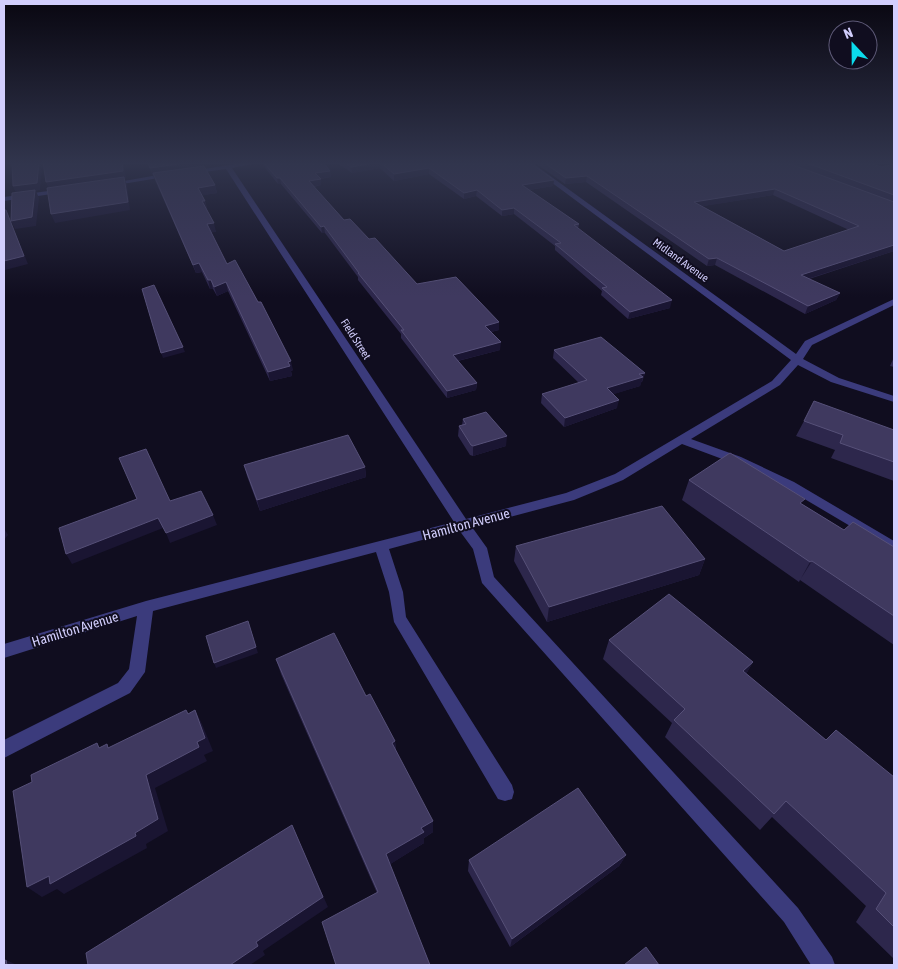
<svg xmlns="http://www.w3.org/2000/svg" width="898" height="969" font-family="'Asap Condensed',sans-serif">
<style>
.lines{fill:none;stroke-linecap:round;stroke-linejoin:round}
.minor{fill:#3b3b7c;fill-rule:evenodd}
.wall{fill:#2d274c;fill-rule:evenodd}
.shaded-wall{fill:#1a1532}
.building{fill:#3f395f;stroke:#565078;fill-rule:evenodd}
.labels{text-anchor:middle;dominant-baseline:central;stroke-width:4;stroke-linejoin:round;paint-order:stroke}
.far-street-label{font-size:11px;fill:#d2cefd;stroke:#100d1f}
.street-label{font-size:14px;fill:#d2cefd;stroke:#100d1f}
</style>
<rect width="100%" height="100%" fill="#100d1f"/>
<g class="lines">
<g class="minor">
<polygon points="247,162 262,162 232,168 466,519 566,493 615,474 772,381 791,360 524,162 531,162 796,354 805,341 894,299 894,305 812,345 803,359 839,378 894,396 894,402 831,382 798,365 780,385 691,439 741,457 794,482 894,541 894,552 786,488 733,463 682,444 623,480 574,500 472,527 487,548 494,577 798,908 832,957 835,965 811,965 784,922 482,583 473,549 459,530 389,549 403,592 406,617 512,785 514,792 512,799 505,801 498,799 394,622 389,592 376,552 153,611 145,672 130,693 4,758 4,740 118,683 129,669 137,616 4,658 4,644 146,601 454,522 226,169 189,174 186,172"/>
<polygon points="169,173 172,175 171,176 110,186 107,184"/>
<polygon points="63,189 65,190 65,192 4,201 4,197"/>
</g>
</g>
<g class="wall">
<polygon points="147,162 200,162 201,167 215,185 217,193 202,195 205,201 207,209 206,209 216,232 211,232 227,264 293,370 291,371 292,376 270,381 228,291 217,296 213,289 210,289 202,272 196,273"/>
<polygon points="261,162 323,162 330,171 331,177 320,179 321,185 314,187 344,220 369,239 417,284 499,330 491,332 500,350 458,361 477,383 476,390 447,398 401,338 401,334 358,280 358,277 325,233 322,233 281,184 278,184 262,164"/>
<polygon points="336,162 529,162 554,180 553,186 529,190 579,224 578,229 670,308 628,319 601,295 602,291 555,250 555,246 514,214 502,216 476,196 464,199 429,174 394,181 380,168 352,173"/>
<path d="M534,162H866L882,167L894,164V251L809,279L840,293L836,300L805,314L715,265L707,266L586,182L565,184ZM773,195L849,230L784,251L702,206Z"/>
<polygon points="554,350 645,373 642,382 641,382 640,386 613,394 617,408 564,427 541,403 542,394 579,383 553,358"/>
<polygon points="894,357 894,367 890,366"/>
<polygon points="463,419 506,446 473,456 470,455 458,436 459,426 462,425"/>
<polygon points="804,421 894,430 894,481 831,458 835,450 796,436"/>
<polygon points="244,465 365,467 366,477 260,511 247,476"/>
<polygon points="689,480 802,504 844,530 894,547 894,645 800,580 799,582 682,500"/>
<polygon points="516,546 705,559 699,575 547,622 514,561"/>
<polygon points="609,640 753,662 746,674 826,740 894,777 894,959 856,922 866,906 772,817 760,830 665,737 672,723 603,659"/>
<polygon points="276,659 366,696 395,741 396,751 433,832 424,838 424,843 390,864 430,965 377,893 281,674"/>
<polygon points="626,855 619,866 510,947 468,871 469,860"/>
</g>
<g class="shaded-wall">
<polygon points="4,162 14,162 15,164 4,166"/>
<polygon points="39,162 41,162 42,165 40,190 36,191 39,198 36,226 15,229 11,221 16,193 13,186"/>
<polygon points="123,162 126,178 124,178 127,185 130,210 55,223 51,214 49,189 46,182"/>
<polygon points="193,162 200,162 201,167 152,174 150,168"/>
<polygon points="380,162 380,168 352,173 351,167"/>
<polygon points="429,168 429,174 394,181 394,174"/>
<polygon points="330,171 331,177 315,179 315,173"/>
<polygon points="587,176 586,182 565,184 566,178"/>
<polygon points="277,178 280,178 281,184 278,184"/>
<polygon points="321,179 321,185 310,187 309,181"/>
<polygon points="554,180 553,186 522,191 522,185"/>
<polygon points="215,185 217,193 200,196 198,188"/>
<polygon points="775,189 773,195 692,208 694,202"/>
<polygon points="477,190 476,196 464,199 464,193"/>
<polygon points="202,201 205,201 207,209 204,209"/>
<polygon points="514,208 514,214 502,216 502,210"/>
<polygon points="6,210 28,264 5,270 4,267 4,261"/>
<polygon points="214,223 216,232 209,233 207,224"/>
<polygon points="324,226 325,233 322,233 321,227"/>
<polygon points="894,245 894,251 798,282 801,275"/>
<polygon points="717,258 715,265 707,266 709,259"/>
<polygon points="199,263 202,272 196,273 193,265"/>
<polygon points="208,280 211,280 213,289 210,289"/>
<polygon points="226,282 228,291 217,296 214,287"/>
<polygon points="840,293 836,300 805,314 808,306"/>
<polygon points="672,300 670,308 628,319 630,312"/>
<polygon points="499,322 499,330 485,333 485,326"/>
<polygon points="501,342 500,350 453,362 453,355"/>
<polygon points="183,347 185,352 163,358 161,353"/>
<polygon points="291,361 293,370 291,371 292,376 270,381 268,372 288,362"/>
<polygon points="645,373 640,386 605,397 607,388"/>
<polygon points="477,383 476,390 447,398 447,391"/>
<polygon points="619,400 617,408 564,427 565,418"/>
<polygon points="507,436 506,446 473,456 473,446"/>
<polygon points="365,467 366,477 260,511 257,500"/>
<polygon points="213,515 217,525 170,543 166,533"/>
<polygon points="158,518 163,528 72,564 66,554"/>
<polygon points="4,528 8,535 4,540"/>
<polygon points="705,559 699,575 547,622 549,607"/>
<polygon points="812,561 800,580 799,582 810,562"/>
<polygon points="248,621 258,653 216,668 214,663"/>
<polygon points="753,662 742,681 743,671"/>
<polygon points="195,710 202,724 213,751 204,755 207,761 155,788 168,831 146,844 147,848 64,894 57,889 42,897 27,887 135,833 146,775 197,742"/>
<polygon points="395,741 396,754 392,743"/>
<polygon points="433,821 433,832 424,838 424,843 389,865 386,854 421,828"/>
<polygon points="292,825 328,907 263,951 265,955 250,965 230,965 256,942"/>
<polygon points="626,855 619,866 510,947 512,939"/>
<polygon points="6,960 17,965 7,965"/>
</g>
<g class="building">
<polygon points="12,162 39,162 37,183 13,186"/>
<polygon points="43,162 122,162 123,171 46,182"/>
<polygon points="148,162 193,162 150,168"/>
<polygon points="263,162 323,162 330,171 315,173 321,179 309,181 344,220 350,219 369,239 375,238 417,284 456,277 499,322 485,326 501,342 453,355 477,383 447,391 401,330 404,330 358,273 359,273 324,226 321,227 280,178 277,178"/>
<polygon points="344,162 529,162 554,180 522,185 579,224 574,225 672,300 630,312 602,288 607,287 555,244 561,243 514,208 502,210 477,190 464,193 429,168 394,174 380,162 351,167"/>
<path d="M543,162H785L894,202V245L801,275L840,293L808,306L717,258L709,259L587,176L566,178ZM775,189L859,226L784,251L694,202Z"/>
<polygon points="804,162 866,162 882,167 894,164 894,195"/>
<polygon points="204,166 215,185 198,188 205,201 202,201 214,223 207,224 227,264 235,260 258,302 261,302 291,361 288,362 290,366 268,372 226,282 214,287 211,280 208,280 199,263 193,265 153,173"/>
<polygon points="124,177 128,202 51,214 47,188"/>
<polygon points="35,190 32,217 11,221 12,193"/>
<polygon points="4,210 6,210 24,256 4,261"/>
<polygon points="154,285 183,347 161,353 142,289"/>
<polygon points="601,337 645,373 639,374 643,377 607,388 619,400 565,418 542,394 587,380 554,350"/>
<polygon points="814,401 894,430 894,462 840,443 843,435 804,421"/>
<polygon points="486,412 507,436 473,446 471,445 459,426 466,424 463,419"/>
<polygon points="348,435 365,467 257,500 244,465"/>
<polygon points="146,449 170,501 201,491 213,515 166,533 158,518 66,554 59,528 137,499 119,458"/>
<polygon points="730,453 805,499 800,503 844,530 853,522 894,547 894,616 812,561 810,562 689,480"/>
<polygon points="662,506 705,559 549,607 516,546"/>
<polygon points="669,594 753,662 743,671 826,740 836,730 894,777 894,927 876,909 886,893 786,801 774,814 674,720 685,709 609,640"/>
<polygon points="248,621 256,647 214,663 206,636"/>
<polygon points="334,633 366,696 370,694 395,741 392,743 433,821 421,828 424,832 386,854 430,965 336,965 322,922 378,892 276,659"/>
<polygon points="186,710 188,714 195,710 205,738 197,742 199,747 146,775 158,819 135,833 136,836 50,884 49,876 27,887 13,791 32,782 31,775 97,743 99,748 107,744 108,748"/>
<polygon points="578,788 626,855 512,939 469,860"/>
<polygon points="292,825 323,897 256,942 258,946 230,965 88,965 86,953"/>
<polygon points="646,947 659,965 624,965"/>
<polygon points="6,960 7,965 4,965 4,961"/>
</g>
<linearGradient id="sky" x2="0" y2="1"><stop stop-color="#090711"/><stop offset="0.55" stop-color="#31354d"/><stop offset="1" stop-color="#31354d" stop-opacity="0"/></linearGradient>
<rect width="898" height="297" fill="url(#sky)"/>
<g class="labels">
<g class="far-street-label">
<text transform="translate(681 260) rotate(36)">Midland Avenue</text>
<text transform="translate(356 339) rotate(57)">Field Street</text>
</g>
<g class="street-label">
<text transform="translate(466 524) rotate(-15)">Hamilton Avenue</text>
<text transform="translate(75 629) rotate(-17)">Hamilton Avenue</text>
</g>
</g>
<rect width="898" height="969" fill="none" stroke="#d2cefd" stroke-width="10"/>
<g transform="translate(853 45) rotate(338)"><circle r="24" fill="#100d1f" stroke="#5e5a78"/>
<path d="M0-4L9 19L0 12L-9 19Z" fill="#0bdbec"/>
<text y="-8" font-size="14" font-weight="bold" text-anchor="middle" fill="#d2cefd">N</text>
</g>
</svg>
